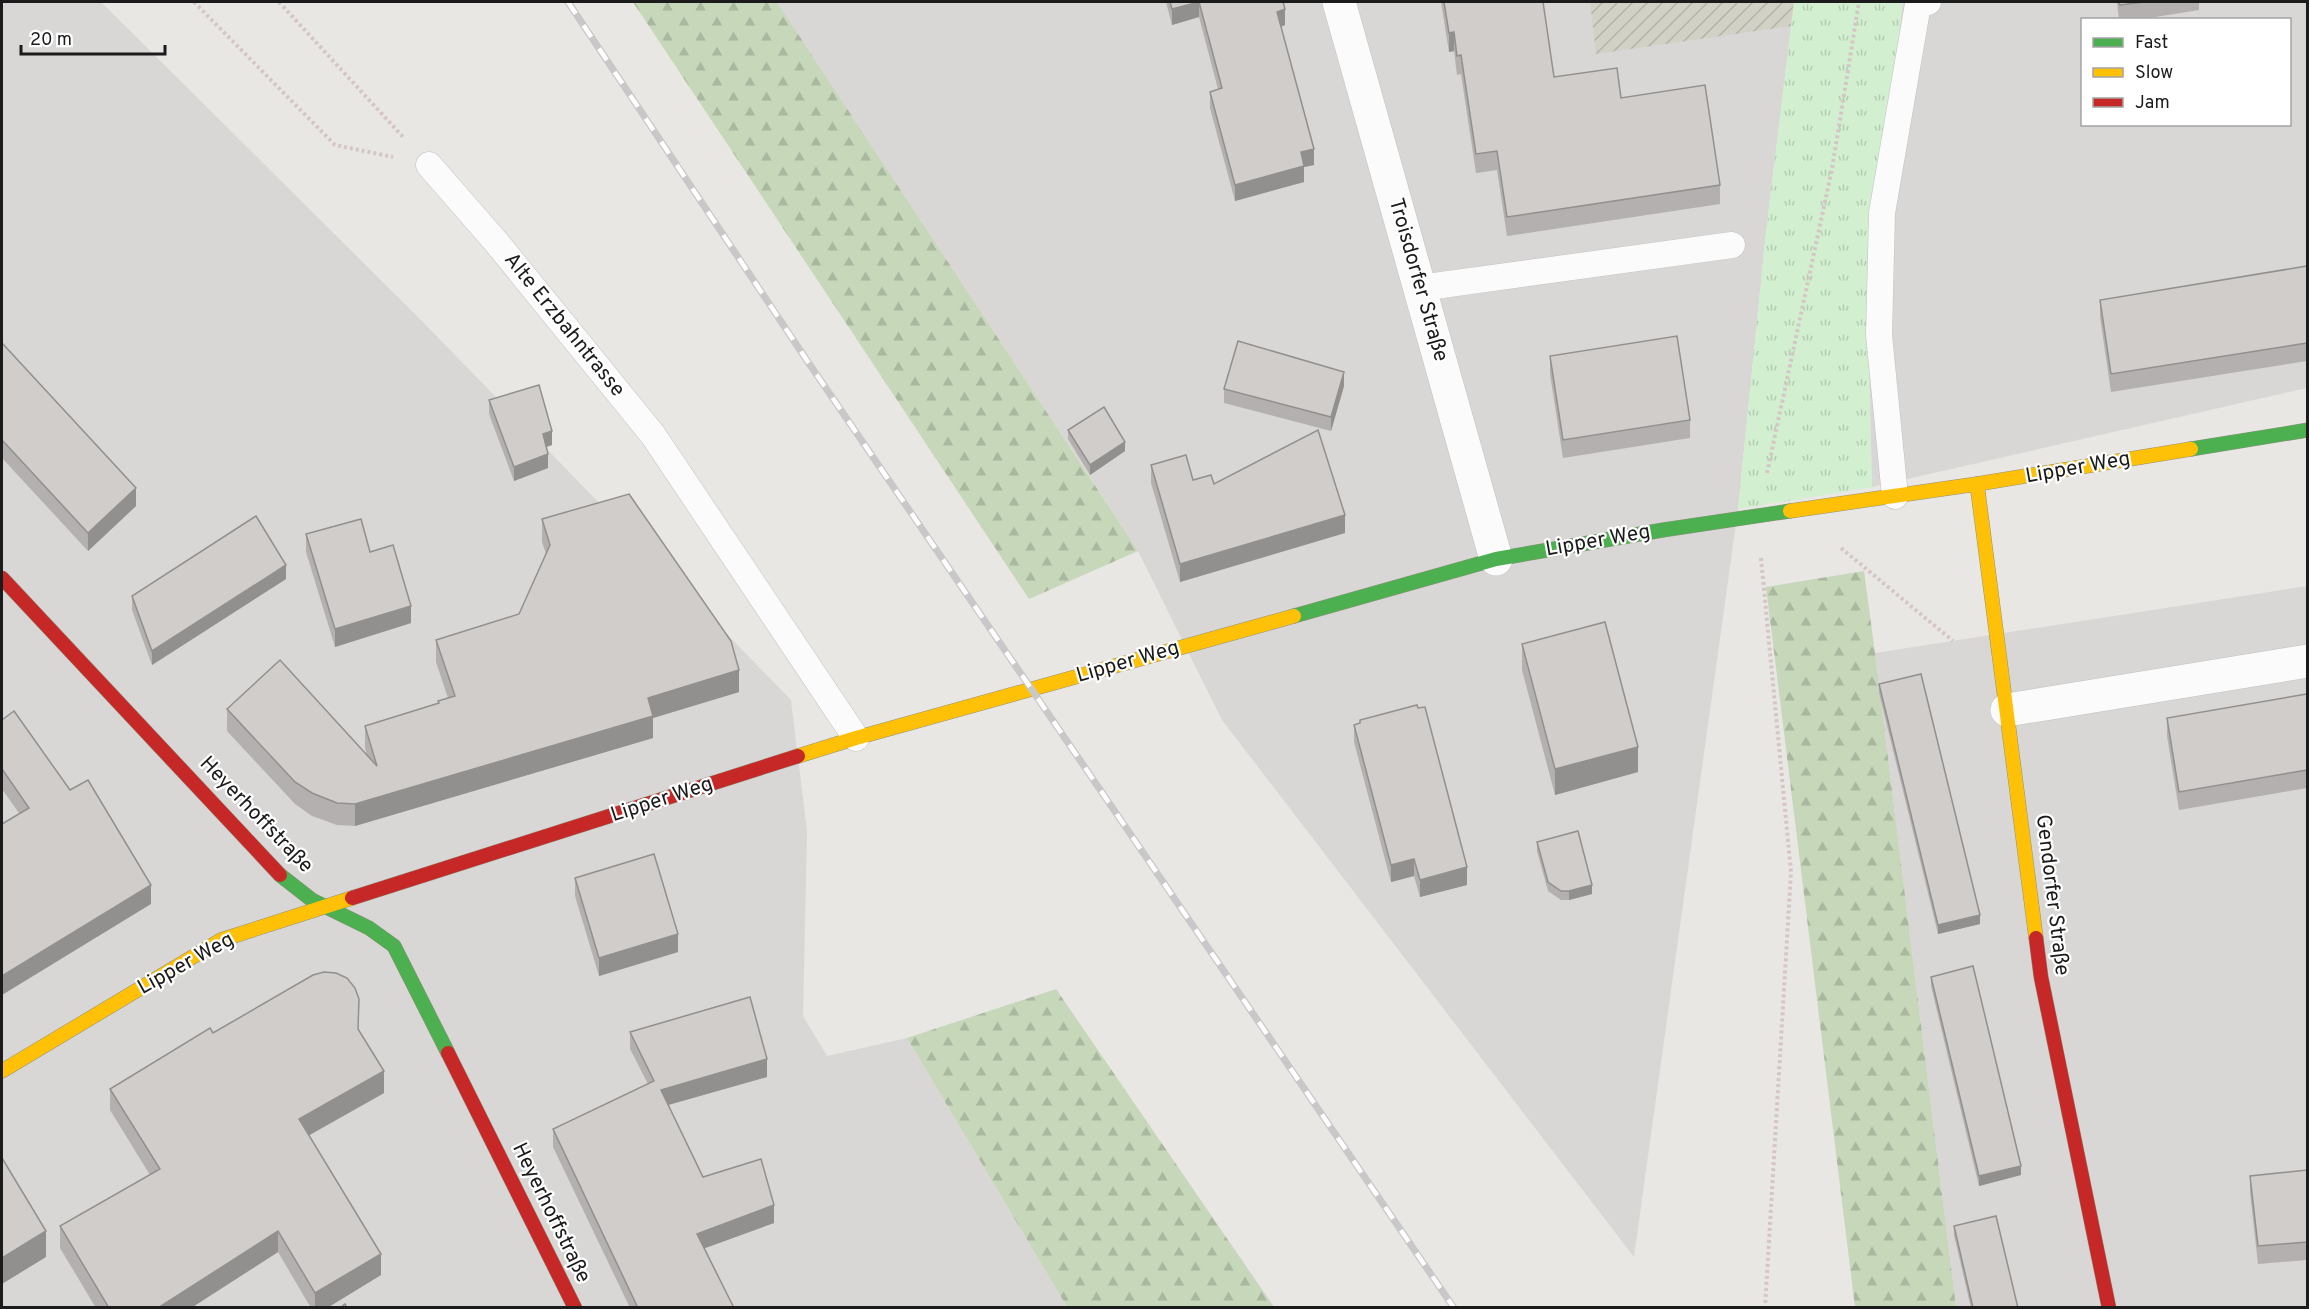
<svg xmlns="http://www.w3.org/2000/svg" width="2309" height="1309" font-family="Overpass,sans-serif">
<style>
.residential{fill:#d8d7d5;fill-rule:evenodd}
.construction{fill:url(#construction-furrows)}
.forest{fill:url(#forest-firs)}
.park{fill:url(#park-tufts)}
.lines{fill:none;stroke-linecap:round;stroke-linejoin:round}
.lane-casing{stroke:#c2c1c0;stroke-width:27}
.street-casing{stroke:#c2c1c0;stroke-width:34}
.fast-casing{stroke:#91917d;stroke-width:15}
.slow-casing{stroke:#91917d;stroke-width:15}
.jam-casing{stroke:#91917d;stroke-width:15}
.path{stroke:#d5c6c5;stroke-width:4;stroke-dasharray:3 3;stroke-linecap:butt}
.lane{stroke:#fcfbfb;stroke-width:26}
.street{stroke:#fcfbfb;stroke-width:33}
.fast{stroke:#4caf50;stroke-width:14}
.slow{stroke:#ffc107;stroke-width:14}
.jam{stroke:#c62828;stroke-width:14}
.rail-casing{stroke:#c9c8c8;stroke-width:7}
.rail{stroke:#fff;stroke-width:4.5;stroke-dasharray:14;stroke-linecap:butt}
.wall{fill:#b3b0af}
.shaded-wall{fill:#92908e}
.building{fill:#d0cdcb;stroke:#92908e;stroke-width:1.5}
.labels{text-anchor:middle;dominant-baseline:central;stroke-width:4.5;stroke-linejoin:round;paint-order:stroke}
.street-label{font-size:21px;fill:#1b1b1b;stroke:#fff}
</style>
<defs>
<pattern id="construction-furrows" width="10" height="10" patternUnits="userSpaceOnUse" patternTransform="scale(1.5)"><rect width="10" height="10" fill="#d2d1c6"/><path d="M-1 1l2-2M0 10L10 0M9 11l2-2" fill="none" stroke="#b4b3aa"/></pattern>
<pattern id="forest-firs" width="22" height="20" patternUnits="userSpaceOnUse" patternTransform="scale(1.5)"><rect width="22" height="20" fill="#c6d7ba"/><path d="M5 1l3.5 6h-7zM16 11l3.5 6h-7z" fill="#aab89f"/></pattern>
<pattern id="park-tufts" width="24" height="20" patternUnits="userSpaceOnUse" patternTransform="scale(1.5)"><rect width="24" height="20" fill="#d2efd0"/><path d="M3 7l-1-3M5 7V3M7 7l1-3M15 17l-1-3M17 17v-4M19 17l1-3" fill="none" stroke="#b4ccb2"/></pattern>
</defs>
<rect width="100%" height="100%" fill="#e9e7e4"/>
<g class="residential">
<polygon points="2,2 101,2 421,320 791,700 807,831 803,1016 827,1056 907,1038 1067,1307 2,1308"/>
<polygon points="777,2 1794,2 1766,232 1738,509 1634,1257 1222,720 1138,551"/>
<path d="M1903,2H2307V388L1872,487L1867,281ZM2082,20H2290V124H2082Z"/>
<polygon points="2307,586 2307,1307 1956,1307 1875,653"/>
</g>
<polygon class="construction" points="1590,2 1794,2 1791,26 1596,54"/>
<g class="forest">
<polygon points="633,2 777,2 1138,551 1029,599"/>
<polygon points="1864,571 1875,653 1956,1307 1855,1307 1766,587"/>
<polygon points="1056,989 1274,1307 1067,1307 907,1038"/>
</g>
<polygon class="park" points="1794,2 1903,2 1867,281 1872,487 1738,509 1766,232"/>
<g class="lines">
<g class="lane-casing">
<g id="lane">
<polyline points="429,165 497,243 653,435 856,738"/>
<polyline points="1420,288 1732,245"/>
<polyline points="1895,496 1879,335 1882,213 1918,4 1928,2"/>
</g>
</g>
<g class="street-casing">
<g id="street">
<polyline points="1339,2 1496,559"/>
<polyline points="2007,710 2308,661"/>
</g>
</g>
<g class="fast-casing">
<g id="fast">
<polyline points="2191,449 2308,430"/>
<polyline points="1294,616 1496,559 1663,530 1790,511"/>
<polyline points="280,875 312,900 369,928 394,946 448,1053"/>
</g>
</g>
<g class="slow-casing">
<g id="slow">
<polyline points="1977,484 2036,938"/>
<polyline points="1790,511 1977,484 2191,449"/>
<polyline points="798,756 856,738 1294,616"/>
<polyline points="2,1071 221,940 352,898"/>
</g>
</g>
<g class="jam-casing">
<g id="jam">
<polyline points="2,578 280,875"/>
<polyline points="352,898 798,756"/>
<polyline points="2036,938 2041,977 2109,1308"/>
<polyline points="448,1053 575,1308"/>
</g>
</g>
<g class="path">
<polyline points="194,2 335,145 393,157"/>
<polyline points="279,2 404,138"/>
<polyline points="1767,473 1832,169 1859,2"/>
<polyline points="1841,548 1953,641"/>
<polyline points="1761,558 1791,872 1765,1308"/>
</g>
<use href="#lane" class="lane"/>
<use href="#street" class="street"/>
<use href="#fast" class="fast"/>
<use href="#slow" class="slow"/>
<use href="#jam" class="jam"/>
<g class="rail-casing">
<polyline id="rail" points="568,2 806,359 1454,1308"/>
</g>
<use href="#rail" class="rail"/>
</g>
<g class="wall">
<polygon points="1166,2 1283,2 1285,25 1281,27 1314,165 1304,167 1304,182 1235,201 1210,108 1210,92 1218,89 1199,17 1172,25"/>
<polygon points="1441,2 1542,2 1554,77 1621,98 1720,185 1720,204 1507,236 1497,170 1476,173 1461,74 1457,75 1454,51 1449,52"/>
<polygon points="2117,2 2199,2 2199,10 2137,20 2119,20"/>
<polygon points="2307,266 2307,361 2111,392 2100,317 2100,300"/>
<polygon points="2,343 136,506 88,551 2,458"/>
<polygon points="1550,356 1690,420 1690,438 1563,458 1550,374"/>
<polygon points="1344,386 1331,431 1224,403 1224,389"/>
<polygon points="489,400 552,445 547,447 548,468 514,481 489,414"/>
<polygon points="1068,430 1125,451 1090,475 1068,439"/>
<polygon points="1151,465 1193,480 1214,484 1345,533 1180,582 1151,483"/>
<polygon points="542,519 739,692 653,718 653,738 355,826 337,825 312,816 295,804 227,731 227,709 367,755 365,748 365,726 438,704 448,698 436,662 436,640 519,614 546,554 542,542"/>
<polygon points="306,534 370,552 411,623 335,647 306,552"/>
<polygon points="286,579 152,665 132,610 132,596"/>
<polygon points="1522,644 1638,772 1555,795 1522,670"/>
<polygon points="1879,684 1980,924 1938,934 1879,693"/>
<polygon points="2307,694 2307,788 2179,810 2167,736 2167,718"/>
<polygon points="2,720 151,904 19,813 2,789"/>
<polygon points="1354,725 1467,885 1420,897 1414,876 1391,882 1354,742"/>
<polygon points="1537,842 1592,894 1569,900 1561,900 1548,891 1537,851"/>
<polygon points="575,878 678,952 599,976 575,896"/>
<polygon points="1931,977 2021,1175 1979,1186 1931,986"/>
<polygon points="358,1030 384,1093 309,1135 381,1275 327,1308 311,1308 278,1252 191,1308 96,1308 60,1248 60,1226 150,1175 110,1110 110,1089 213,1033"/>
<polygon points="630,1032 767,1077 668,1105 703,1177 774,1223 705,1248 734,1308 630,1308 553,1147 553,1129 648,1084 630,1049"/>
<polygon points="2307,1170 2307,1260 2258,1264 2250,1193 2250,1176"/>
<polygon points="1954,1226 2018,1308 1971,1308 1954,1235"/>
</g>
<g class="shaded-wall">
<polygon points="1199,2 1199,17 1172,25 1172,9"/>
<polygon points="1285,9 1285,25 1277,28 1277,12"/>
<polygon points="1454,32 1454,51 1449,52 1449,33"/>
<polygon points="1314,149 1314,165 1304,167 1304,182 1235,201 1235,185 1301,152"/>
<polygon points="1344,372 1344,386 1331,431 1331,417"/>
<polygon points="552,431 552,445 543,448 543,434"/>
<polygon points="1125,442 1125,451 1090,475 1090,465"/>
<polygon points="548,454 548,468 514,481 514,467"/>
<polygon points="136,488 136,506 88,551 88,533"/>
<polygon points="1345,515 1345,533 1180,582 1180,564"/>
<polygon points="286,565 286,579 152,665 152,651"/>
<polygon points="411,606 411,623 335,647 335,629"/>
<polygon points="739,670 739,692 653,718 653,738 355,826 355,804 648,698"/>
<polygon points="1638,747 1638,772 1555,795 1555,769"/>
<polygon points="1414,859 1414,876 1391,882 1391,865"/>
<polygon points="1467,867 1467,885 1420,897 1420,880"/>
<polygon points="151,885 151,904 2,995 2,976"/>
<polygon points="1592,885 1592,894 1569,900 1569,891"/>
<polygon points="1980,915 1980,924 1938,934 1938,925"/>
<polygon points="678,934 678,952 599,976 599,958"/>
<polygon points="767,1059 767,1077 661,1107 661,1090"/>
<polygon points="384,1071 384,1093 299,1141 299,1119"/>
<polygon points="2021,1166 2021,1175 1979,1186 1979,1176"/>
<polygon points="774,1205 774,1223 697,1251 697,1234"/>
<polygon points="46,1231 46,1257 2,1284 2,1258"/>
<polygon points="278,1231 278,1252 191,1308 158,1308"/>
<polygon points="381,1254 381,1275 327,1308 315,1308 315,1293"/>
</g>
<g class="building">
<polygon points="1170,2 1199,2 1172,9"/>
<polygon points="1199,2 1283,2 1285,9 1277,12 1314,149 1301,152 1304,166 1235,185 1210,92 1222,88"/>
<polygon points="1444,2 1543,2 1554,77 1617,68 1621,98 1705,85 1720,185 1507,217 1497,151 1476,154 1461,55 1457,56 1454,32 1449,33"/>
<polygon points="2119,2 2144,2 2120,5"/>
<polygon points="2307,266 2307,343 2111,374 2100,300"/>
<polygon points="1677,336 1690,420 1563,440 1550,356"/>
<polygon points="1238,341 1344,372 1331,417 1224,389"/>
<polygon points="2,343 136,488 88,533 2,440"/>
<polygon points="539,385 552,431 543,434 548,454 514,467 489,400"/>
<polygon points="1104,407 1125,442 1090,465 1068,430"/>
<polygon points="1318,430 1345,515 1180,564 1151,465 1186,455 1193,480 1211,475 1214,484"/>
<polygon points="629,494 731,641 739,670 648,698 653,716 355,804 337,803 312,793 295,782 227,709 280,660 377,766 365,726 439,703 438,701 455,696 436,640 519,614 550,545 542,519"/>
<polygon points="256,516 286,565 152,651 132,596"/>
<polygon points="361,519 370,552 393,545 411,606 335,629 306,534"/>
<polygon points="1605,622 1638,747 1555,769 1522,644"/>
<polygon points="1921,674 1980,915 1938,925 1879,684"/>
<polygon points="2307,694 2307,770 2179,792 2167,718"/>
<polygon points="1417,705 1418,708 1425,707 1467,867 1420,880 1414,859 1391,865 1354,725 1360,723 1360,720"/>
<polygon points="14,711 70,790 88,780 151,885 2,976 2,824 29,808 2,769 2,720"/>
<polygon points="1578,831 1592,885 1569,891 1561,891 1548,882 1537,842"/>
<polygon points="654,854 678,934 599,958 575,878"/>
<polygon points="1973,966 2021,1166 1979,1176 1931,977"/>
<polygon points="324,972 336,973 347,978 355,988 359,999 358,1029 384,1071 299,1119 381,1254 315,1293 278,1231 158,1308 109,1308 60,1226 160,1169 110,1089 210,1028 213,1033 313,975"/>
<polygon points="750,997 767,1059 661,1090 703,1177 761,1159 774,1205 697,1234 734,1308 638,1308 553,1129 654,1081 630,1032"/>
<polygon points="2,1158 46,1231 2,1258"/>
<polygon points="2307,1170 2307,1242 2258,1246 2250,1176"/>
<polygon points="1996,1216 2018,1308 1973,1308 1954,1226"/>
<polygon points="345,1304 347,1308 340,1308"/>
</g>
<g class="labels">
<g class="street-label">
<text transform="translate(1418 280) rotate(74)">Troisdorfer Straße</text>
<text transform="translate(564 325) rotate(51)">Alte Erzbahntrasse</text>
<text transform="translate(2078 468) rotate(-10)">Lipper Weg</text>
<text transform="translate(1598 541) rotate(-10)">Lipper Weg</text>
<text transform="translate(1128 662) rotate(-16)">Lipper Weg</text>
<text transform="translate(662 800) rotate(-18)">Lipper Weg</text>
<text transform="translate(256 815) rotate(46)">Heyerhoffstraße</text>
<text transform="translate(2052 895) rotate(83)">Gendorfer Straße</text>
<text transform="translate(186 964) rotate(-29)">Lipper Weg</text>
<text transform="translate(551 1213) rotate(64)">Heyerhoffstraße</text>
</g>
</g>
<rect width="2309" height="1309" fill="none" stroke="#1b1b1b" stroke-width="6"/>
<rect x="2081" y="18" width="210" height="108" fill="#ffffff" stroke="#a4a4a4" stroke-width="1.5"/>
<rect x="2093" y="38" width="30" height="9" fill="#4caf50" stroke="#a4a4a4" stroke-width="1.5"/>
<text x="2135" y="48" font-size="18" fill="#1b1b1b">Fast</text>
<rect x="2093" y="68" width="30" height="9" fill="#ffc107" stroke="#a4a4a4" stroke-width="1.5"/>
<text x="2135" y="78" font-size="18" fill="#1b1b1b">Slow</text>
<rect x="2093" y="98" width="30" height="9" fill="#c62828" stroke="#a4a4a4" stroke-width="1.5"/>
<text x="2135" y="108" font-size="18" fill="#1b1b1b">Jam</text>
<path d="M21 45v9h144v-9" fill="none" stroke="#1b1b1b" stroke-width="3"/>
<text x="30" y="45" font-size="18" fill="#1b1b1b" stroke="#ffffff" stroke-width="4.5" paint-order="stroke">20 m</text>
</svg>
